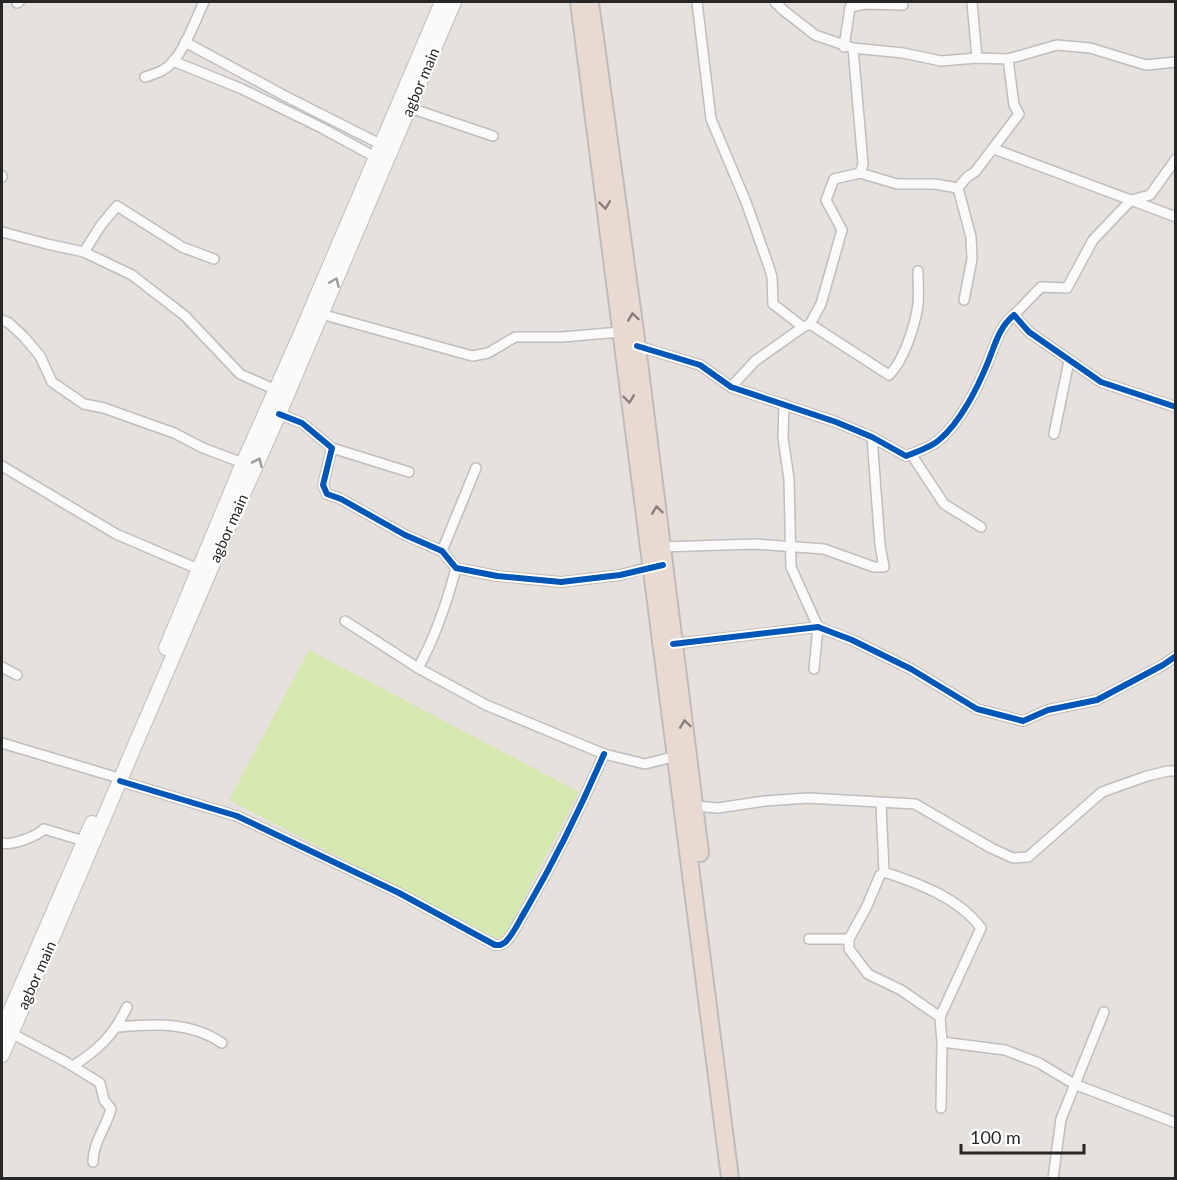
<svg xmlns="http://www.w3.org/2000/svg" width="1177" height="1180" font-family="Lato,sans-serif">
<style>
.pitch{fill:#d5e8af}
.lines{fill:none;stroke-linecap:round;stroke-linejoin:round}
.street-casing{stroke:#bfbdbe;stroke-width:12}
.secondary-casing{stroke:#bfbdbe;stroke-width:16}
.highway-casing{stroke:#bfbdbb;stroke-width:20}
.street{stroke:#fbfafa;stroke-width:9}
.secondary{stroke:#fbfafa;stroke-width:14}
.highway{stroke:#e8dad1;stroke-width:16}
.cycleway-casing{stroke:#fff;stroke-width:10}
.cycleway{stroke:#0057b8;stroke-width:6}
.oneway{stroke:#88807c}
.oneway2{stroke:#9c9b9b}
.labels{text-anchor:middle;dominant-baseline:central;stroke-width:4.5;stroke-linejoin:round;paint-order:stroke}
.street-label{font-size:15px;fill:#272727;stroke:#fff}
</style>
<rect width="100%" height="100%" fill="#e6e1dc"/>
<polygon class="pitch" points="309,650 579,792 502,941 229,800"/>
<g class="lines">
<g class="street-casing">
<g id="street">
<polyline points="697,2 711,119 746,202 768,264 772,277 773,304 803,327 755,361 731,387"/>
<polyline points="775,2 783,10 815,35 853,48 903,53 941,61 977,58 1008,59 1057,45 1090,48 1146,65 1176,62"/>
<polyline points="972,2 977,58"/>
<polyline points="17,3 19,2"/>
<polyline points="185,42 287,97 382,145"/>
<polyline points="844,47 850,7 865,4 903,5"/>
<polyline points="853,48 863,164 860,173 897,184 935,184 958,188 967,177 975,172 1019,114 1014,105 1008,59"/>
<polyline points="173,61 242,89 320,127 377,158"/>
<path d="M145,77C151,75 158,73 163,70C182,60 195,20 204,2"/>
<polyline points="410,108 493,136"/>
<polyline points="994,149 1176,217"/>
<polyline points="2,176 2,177"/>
<polyline points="958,188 971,237 972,259 964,300"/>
<polyline points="2,232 47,244 84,252 132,275 185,316 240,374 276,390"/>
<polyline points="84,252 101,225 117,206 182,247 214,259"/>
<polyline points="321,314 472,356 488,353 515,337 562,337 621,332"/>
<polyline points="1014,315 1041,287 1067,288 1093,240 1131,200 1150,195 1176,159"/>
<polyline points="2,320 9,323 24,337 40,356 52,382 84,404 104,408 174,433 203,448 243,463"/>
<path d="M810,324L889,375C904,361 915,325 918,305C919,294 918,282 918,271"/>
<polyline points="806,326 810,324 821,304 842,230 826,200 834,179 860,173"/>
<path d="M637,346L700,365L731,387L836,422L872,437L906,456C917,452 931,447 939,440C960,423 978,387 988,362C995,345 999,327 1014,315L1029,332L1101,382L1176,407"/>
<polyline points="784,404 783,438 789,479 791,567 818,627 814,669"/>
<polyline points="279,414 302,423 332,448 323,485 327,494 341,499 405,535 442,551 456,568 497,576 561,582 620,575 653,566"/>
<polyline points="1054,434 1069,361"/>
<polyline points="332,448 409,472"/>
<polyline points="911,454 944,504 981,527"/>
<polyline points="2,466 116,534 198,569"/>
<polyline points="661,547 755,544 824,549 874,567 884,567 880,545 872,437"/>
<polyline points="442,551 476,468"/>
<path d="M456,568C447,602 436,636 418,668L486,705L604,754L645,764L676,756"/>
<polyline points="345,621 418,668"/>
<polyline points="673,644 818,627 852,640 911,669 977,709 1023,721 1048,710 1097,700 1163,665 1176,656"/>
<polyline points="2,667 17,675"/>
<polyline points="2,743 112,776"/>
<path d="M120,781L237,816L399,893L495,945C499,945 500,946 504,943C512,938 521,917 527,908C556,858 581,807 604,754"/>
<polyline points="881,803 884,872 880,875 867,906 849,939 849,949 868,974 901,990 940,1017"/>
<polyline points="694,806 718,808 765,801 808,798 915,804 991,848 1013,858 1028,857 1102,792 1147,776 1168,771 1176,771"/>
<path d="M2,843C12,846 37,836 44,829L84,841"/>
<path d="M884,872C918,883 959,898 981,928L940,1017L942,1042L941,1108"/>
<polyline points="809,939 849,939"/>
<path d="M118,1027C155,1024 190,1021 222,1043"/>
<path d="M11,1033L66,1062L100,1083L104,1100L111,1109C106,1128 93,1142 93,1162"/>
<polyline points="942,1042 1005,1050 1039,1063 1074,1084 1176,1123"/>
<path d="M73,1066C98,1050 114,1035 127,1007"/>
<polyline points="1053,1178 1061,1119 1104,1012"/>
</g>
</g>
<g class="secondary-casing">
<g id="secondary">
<polyline points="166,648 243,463 298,340 442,2"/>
<polyline points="2,1030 92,823"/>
<polyline points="2,1055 233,517 279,414 454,2"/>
</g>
</g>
<g class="highway-casing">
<g id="highway">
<polyline points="579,2 730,1178"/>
<polyline points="590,2 637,346 700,853"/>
</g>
</g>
<use href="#street" class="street"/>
<use href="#secondary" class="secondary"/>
<use href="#highway" class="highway"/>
<g class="cycleway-casing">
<g id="cycleway">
<path d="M637,346L700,365L731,387L836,422L872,437L906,456C917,452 931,447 939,440C960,423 978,387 988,362C995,345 999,327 1014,315L1029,332L1101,382L1176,407"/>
<polyline points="279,414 302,423 332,448 323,485 327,494 341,499 405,535 442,551 456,568 497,576 561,582 620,575 663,565"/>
<polyline points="673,644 818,627 852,640 911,669 977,709 1023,721 1048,710 1097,700 1163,665 1176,656"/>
<path d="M120,781L237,816L399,893L495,945C499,945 500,946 504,943C512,938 521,917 527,908C556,858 581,807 604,754"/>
</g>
</g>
<use href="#cycleway" class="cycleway"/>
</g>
<defs><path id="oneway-chevron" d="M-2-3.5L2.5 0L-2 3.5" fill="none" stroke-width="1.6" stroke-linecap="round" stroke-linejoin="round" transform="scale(1.5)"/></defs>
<g class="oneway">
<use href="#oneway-chevron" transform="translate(605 205) rotate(83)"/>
<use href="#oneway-chevron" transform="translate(633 317) rotate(-98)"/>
<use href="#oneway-chevron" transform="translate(629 399) rotate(83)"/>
<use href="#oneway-chevron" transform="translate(657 510) rotate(-97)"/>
<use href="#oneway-chevron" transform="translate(685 724) rotate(-98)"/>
</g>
<g class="oneway2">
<use href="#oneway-chevron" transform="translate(335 282) rotate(-67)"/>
<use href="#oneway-chevron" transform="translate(258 462) rotate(-66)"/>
</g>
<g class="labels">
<g class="street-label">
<text transform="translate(420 82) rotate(-67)">agbor main</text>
<text transform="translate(228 528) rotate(-66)">agbor main</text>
<text transform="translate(36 975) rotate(-66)">agbor main</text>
</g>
</g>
<rect width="1177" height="1180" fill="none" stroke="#272727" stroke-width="6"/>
<path d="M961 1144v9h123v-9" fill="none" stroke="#272727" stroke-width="3"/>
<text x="970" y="1144" font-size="18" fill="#272727" stroke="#ffffff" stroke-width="4.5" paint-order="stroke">100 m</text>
</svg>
